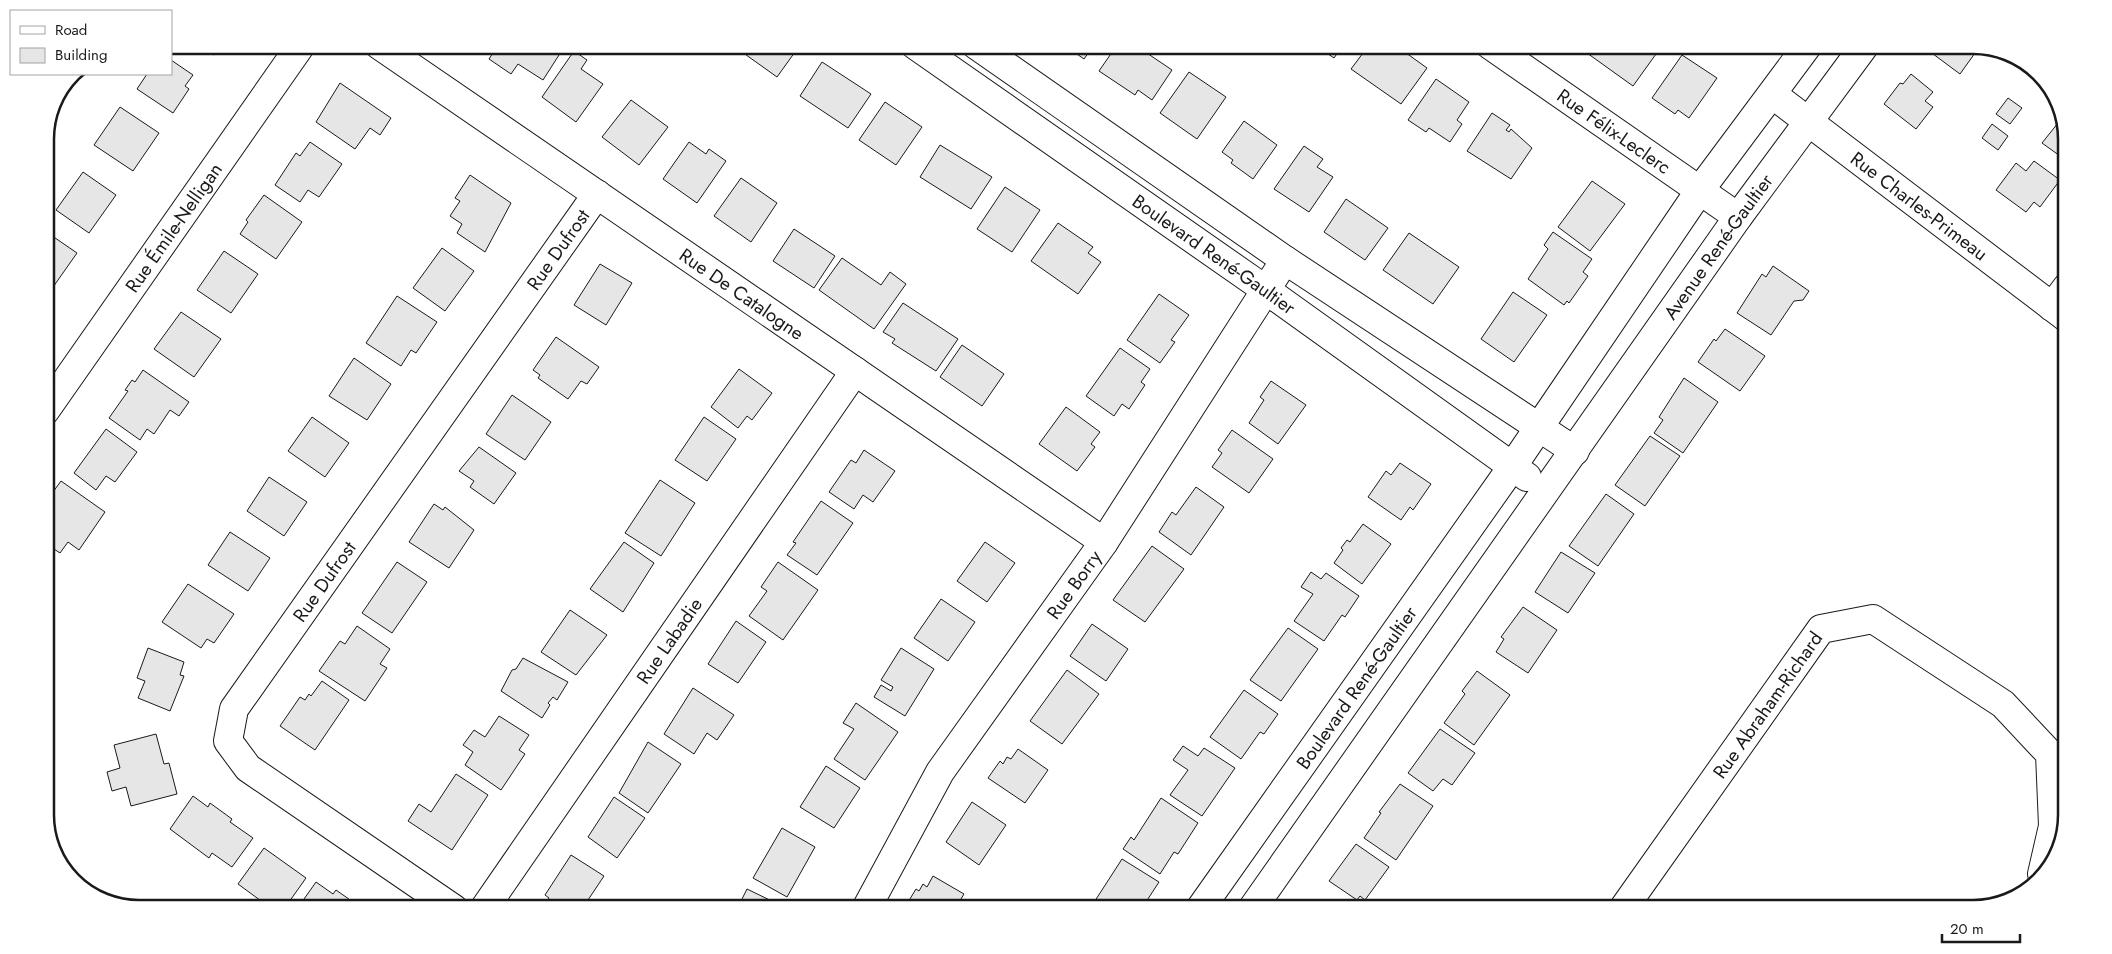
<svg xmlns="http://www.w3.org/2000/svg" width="2112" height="954" font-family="Jost,sans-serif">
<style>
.building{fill:#e6e6e6;stroke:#1a1a1a}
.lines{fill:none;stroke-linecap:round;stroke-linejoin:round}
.minor-casing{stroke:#1a1a1a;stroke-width:30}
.minor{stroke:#fff;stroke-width:28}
.labels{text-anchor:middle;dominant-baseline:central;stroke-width:4;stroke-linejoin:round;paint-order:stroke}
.street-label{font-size:19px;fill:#1a1a1a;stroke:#fff}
.rim{fill:none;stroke:#1a1a1a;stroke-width:2.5}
</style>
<rect width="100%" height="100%" fill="#fff"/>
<g class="building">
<polygon points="198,45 221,45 214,55"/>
<polygon points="498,45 544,45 559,55 543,80 518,64 511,74 489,59"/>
<polygon points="748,45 800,45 777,77 742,52"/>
<polygon points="1064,45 1094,45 1084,59"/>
<polygon points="1117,45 1135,45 1172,70 1152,100 1138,90 1135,95 1099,71"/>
<polygon points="1315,45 1343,45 1334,58"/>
<polygon points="1369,45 1395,45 1427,68 1401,104 1351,69"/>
<polygon points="1582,45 1644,45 1656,54 1633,86 1580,48"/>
<polygon points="1928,45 1974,45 1980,46 1960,74 1925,48"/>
<polygon points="574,51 587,60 581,69 603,84 576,122 542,97"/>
<polygon points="1682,55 1717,78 1689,118 1678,110 1675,114 1652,98"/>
<polygon points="171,60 193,75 185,86 189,89 173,113 137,89 147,74 171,74"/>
<polygon points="822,62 871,94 848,128 800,96"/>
<polygon points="1189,72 1226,97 1197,139 1160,113"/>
<polygon points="1911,74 1933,92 1925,101 1933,107 1916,129 1884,104 1900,83 1903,84"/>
<polygon points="1436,79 1469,102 1457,120 1462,124 1450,142 1429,128 1426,132 1408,120"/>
<polygon points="340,83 391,118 380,135 370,128 355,149 316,122"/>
<polygon points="2008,98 2022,108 2010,124 1996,114"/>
<polygon points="631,100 668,127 639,165 602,137"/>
<polygon points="885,102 922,127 896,165 859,140"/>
<polygon points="120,107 159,133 133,171 94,145"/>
<polygon points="1492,113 1510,125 1506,130 1509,132 1511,129 1532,148 1511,179 1467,151"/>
<polygon points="2062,118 2067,133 2067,161 2042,143"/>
<polygon points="1244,121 1277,145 1253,179 1231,163 1233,160 1222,152"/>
<polygon points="1992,124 2008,136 1998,150 1982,138"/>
<polygon points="310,142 342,164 319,197 308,190 300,202 275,185 296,153 300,156"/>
<polygon points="689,142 706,154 709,149 726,161 697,203 663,179"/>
<polygon points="940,145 992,177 971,209 920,177"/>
<polygon points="1304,146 1323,159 1317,167 1333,177 1309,212 1274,189"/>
<polygon points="2034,161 2060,180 2040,207 2034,202 2026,212 1996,190 2016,163 2026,171"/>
<polygon points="83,172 116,195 89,233 56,210"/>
<polygon points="470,175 511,203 485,252 457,233 462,224 450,216 460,201 455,198"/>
<polygon points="741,178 777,203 751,242 714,216"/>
<polygon points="1592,181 1625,204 1590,251 1558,227"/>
<polygon points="1005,187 1040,210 1012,252 977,229"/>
<polygon points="264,195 302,222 276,259 240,234 248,222 246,220"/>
<polygon points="1346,199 1388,228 1365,260 1324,232"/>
<polygon points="1058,223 1093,247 1088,253 1101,262 1078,294 1031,261"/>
<polygon points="794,229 835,256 814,288 773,261"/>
<polygon points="45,231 77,253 51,290 45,286"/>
<polygon points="1553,232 1592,259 1583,272 1588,276 1569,303 1567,301 1564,305 1528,279 1548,249 1544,245"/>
<polygon points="1409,233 1459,267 1433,304 1383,270"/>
<polygon points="442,248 474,271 445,311 413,288"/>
<polygon points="224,251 258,274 231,313 197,290"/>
<polygon points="842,258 881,285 890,272 906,284 874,329 819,290"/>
<polygon points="600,264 632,283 606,325 574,305"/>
<polygon points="1773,266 1809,291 1803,300 1794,301 1771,335 1737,313 1762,274 1766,277"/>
<polygon points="1513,292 1547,315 1514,362 1481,339"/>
<polygon points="1159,294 1189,315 1171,340 1175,342 1160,363 1127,340"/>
<polygon points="397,296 437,322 416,353 411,350 401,366 366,343"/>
<polygon points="903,303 958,339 936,371 892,343 895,339 883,332"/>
<polygon points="181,312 221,339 194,377 154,349"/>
<polygon points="1725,329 1765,356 1740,391 1698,362 1714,339 1716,341"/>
<polygon points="556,337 599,367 587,384 581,381 568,399 538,378 540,375 533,370"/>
<polygon points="962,345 1004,374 982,406 940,377"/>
<polygon points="1120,348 1150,369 1141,382 1145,385 1129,409 1122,404 1114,416 1086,396"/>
<polygon points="354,358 391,384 367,420 329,396"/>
<polygon points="739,369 772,393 752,420 747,416 738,428 711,407"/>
<polygon points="143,370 189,402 179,416 170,410 154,434 147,429 140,440 109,418 128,391 125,390 132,380 135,382"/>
<polygon points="1684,378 1718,402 1683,453 1654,433 1663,420 1659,417"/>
<polygon points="1271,381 1306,405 1278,444 1249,423 1264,400 1260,397"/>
<polygon points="512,395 551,422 525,460 486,434"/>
<polygon points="1066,407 1100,432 1091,444 1095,447 1077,471 1039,444"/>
<polygon points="312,417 349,443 325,477 288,451"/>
<polygon points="704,417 736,439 707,481 675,460"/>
<polygon points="106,429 137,452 115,482 106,476 96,490 74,473"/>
<polygon points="1232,430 1273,459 1249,493 1212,467 1222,453 1218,450"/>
<polygon points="1650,436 1680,456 1645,506 1615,485"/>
<polygon points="479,447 516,473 494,504 470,487 474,481 459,471"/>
<polygon points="864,450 895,471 873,502 863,495 854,509 829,492 851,460 856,463"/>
<polygon points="1400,463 1431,484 1413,510 1410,507 1401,520 1368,497 1386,471 1391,475"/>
<polygon points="269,477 307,502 284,536 247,511"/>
<polygon points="660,480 695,503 661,556 625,533"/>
<polygon points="61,481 105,512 79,550 68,542 60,553 45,543 45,503"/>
<polygon points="1196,487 1224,507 1191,555 1159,532 1172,512 1176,515"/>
<polygon points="1606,494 1634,514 1598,566 1569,546"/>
<polygon points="821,501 853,523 817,575 787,555 796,543 793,542"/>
<polygon points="434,504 443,510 445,507 474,530 449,568 409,542"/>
<polygon points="1363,524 1391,544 1362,584 1334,563 1343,550 1341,548 1347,540 1350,542"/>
<polygon points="230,532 270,558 248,591 208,565"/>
<polygon points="624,542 654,563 623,612 590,589"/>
<polygon points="985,542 1015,563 987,602 957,581"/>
<polygon points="1152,546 1184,569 1145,622 1113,600"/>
<polygon points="1561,552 1595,573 1568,613 1535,592"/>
<polygon points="397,562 427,582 392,633 362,613"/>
<polygon points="778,562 818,590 783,640 749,616 767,591 761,587"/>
<polygon points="1311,572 1321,579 1326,573 1359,596 1345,617 1342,615 1324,641 1294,621 1313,594 1301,587"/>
<polygon points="188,584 234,614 214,643 207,639 201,648 162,622"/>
<polygon points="941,599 975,622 948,661 914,638"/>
<polygon points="1523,607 1557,630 1528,673 1496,652 1504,639 1501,637"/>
<polygon points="570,610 607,635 576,675 541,652"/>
<polygon points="736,621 766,642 738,683 708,664"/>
<polygon points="1092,624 1128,649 1106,681 1070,656"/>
<polygon points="357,626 390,649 380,664 387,668 365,701 319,671 340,641 345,644"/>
<polygon points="1288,628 1318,649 1281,701 1250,680"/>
<polygon points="148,648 184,662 180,675 184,676 170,711 138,698 145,681 137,678"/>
<polygon points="901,648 934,669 905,716 874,697 881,685 891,691 893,687 881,680"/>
<polygon points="523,658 568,682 557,700 553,697 548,703 550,705 542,718 501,691 512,670 516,669"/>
<polygon points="1067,670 1099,694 1062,744 1030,721"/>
<polygon points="1477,671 1510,695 1474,745 1444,723 1465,694 1462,691"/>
<polygon points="322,681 349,700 315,750 280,726 300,697 305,700 309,694 311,696"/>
<polygon points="693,688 734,715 717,740 707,733 694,754 664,734"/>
<polygon points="1244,690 1278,714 1264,734 1260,732 1241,759 1210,737"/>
<polygon points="856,703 898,732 865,780 834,759 854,729 843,723"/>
<polygon points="499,716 529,735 519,750 525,754 501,790 465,765 473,752 463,745 474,730 485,737"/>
<polygon points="1440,729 1475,753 1452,785 1443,779 1433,791 1408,773"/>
<polygon points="156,734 164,764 169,763 177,794 131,806 126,787 112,791 107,772 120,768 114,745"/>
<polygon points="648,742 681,764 648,813 619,793"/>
<polygon points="1183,746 1198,756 1204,748 1235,768 1202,816 1170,795 1188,770 1173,760"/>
<polygon points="1018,749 1048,770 1025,803 988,778 1000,761 1003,764 1007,757 1011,759"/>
<polygon points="826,766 860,788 834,828 800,807"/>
<polygon points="456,774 488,795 452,850 408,821 419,804 431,812"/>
<polygon points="1400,784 1433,806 1396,860 1364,838 1381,813 1379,812"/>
<polygon points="193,796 208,807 210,803 232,819 230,822 253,838 232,867 212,853 209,858 170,829"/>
<polygon points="614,797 645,818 617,858 588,837"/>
<polygon points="1161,798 1198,823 1178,854 1174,852 1160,874 1123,849 1131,837 1134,840"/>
<polygon points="972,802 1006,825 979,865 946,842"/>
<polygon points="782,828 815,847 787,897 753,878"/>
<polygon points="1356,844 1389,867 1365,900 1360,896 1357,900 1329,881"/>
<polygon points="264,848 306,878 284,909 272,909 238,884"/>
<polygon points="571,855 604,876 582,909 540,909 549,898 545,895"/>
<polygon points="1122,859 1159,882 1144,905 1140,902 1136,909 1093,909 1091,907"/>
<polygon points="933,876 964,894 955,909 910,909 905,907 916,889 919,891 923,884 927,887"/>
<polygon points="316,882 333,894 336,890 363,909 297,909"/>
<polygon points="747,889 784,907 783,909 737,909"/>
</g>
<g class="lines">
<g class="minor-casing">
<g id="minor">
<path id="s1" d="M379,45L1104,542"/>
<path id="s2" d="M915,45L1266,290L1527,477"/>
<polyline points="976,45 1285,260 1575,451"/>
<path id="s3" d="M1490,45L1738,217"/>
<path id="s4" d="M1772,94L2067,318"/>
<polyline points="2052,307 2067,287"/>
<path id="s5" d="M45,411L301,45"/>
<path id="s6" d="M454,909L248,768L228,741L234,709L597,194"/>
<path id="s7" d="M484,909L855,371"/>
<path id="s8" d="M866,909L940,772L1104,542L1285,260"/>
<path id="s9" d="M1200,909L1512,467L1700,190L1808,45"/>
<path id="s10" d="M1252,909L1738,217L1865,45"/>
<path id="s11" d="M1623,909L1821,629L1873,619L2003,704L2050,754L2053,826L2042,874"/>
</g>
</g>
<use href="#minor" class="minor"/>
</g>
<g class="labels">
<g class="street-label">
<text stroke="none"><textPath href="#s3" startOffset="151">Rue Félix-Leclerc</textPath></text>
<text stroke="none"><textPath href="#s4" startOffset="185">Rue Charles-Primeau</textPath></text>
<text stroke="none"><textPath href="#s5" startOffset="224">Rue Émile-Nelligan</textPath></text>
<text stroke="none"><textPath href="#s10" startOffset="810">Avenue René-Gaultier</textPath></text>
<text stroke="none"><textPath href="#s6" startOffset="878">Rue Dufrost</textPath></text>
<text stroke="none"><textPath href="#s2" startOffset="365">Boulevard René-Gaultier</textPath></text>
<text stroke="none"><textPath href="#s1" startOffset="440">Rue De Catalogne</textPath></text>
<text stroke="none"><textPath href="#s6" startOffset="472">Rue Dufrost</textPath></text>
<text stroke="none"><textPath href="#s8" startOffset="386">Rue Borry</textPath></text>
<text stroke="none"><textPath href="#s7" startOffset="326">Rue Labadie</textPath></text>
<text stroke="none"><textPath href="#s9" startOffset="271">Boulevard René-Gaultier</textPath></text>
<text stroke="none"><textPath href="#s11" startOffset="250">Rue Abraham-Richard</textPath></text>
</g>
</g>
<path d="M0 0H2112V954H0ZM139 54H1973A85 85 0 0 1 2058 139V815A85 85 0 0 1 1973 900H139A85 85 0 0 1 54 815V139A85 85 0 0 1 139 54Z" fill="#fff" fill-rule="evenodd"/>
<path class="rim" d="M139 54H1973A85 85 0 0 1 2058 139V815A85 85 0 0 1 1973 900H139A85 85 0 0 1 54 815V139A85 85 0 0 1 139 54Z"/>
<rect x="10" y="10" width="162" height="65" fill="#ffffff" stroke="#a3a3a3"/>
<rect x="20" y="26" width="25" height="8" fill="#ffffff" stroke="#a3a3a3"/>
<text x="55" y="35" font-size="15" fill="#1a1a1a">Road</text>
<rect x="20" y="48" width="25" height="15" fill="#e6e6e6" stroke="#a3a3a3"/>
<text x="55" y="60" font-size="15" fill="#1a1a1a">Building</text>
<path d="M1942 934v8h78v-8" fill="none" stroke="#1a1a1a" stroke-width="2.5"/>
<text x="1950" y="934" font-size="15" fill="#1a1a1a" stroke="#ffffff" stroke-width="4" paint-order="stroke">20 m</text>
</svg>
